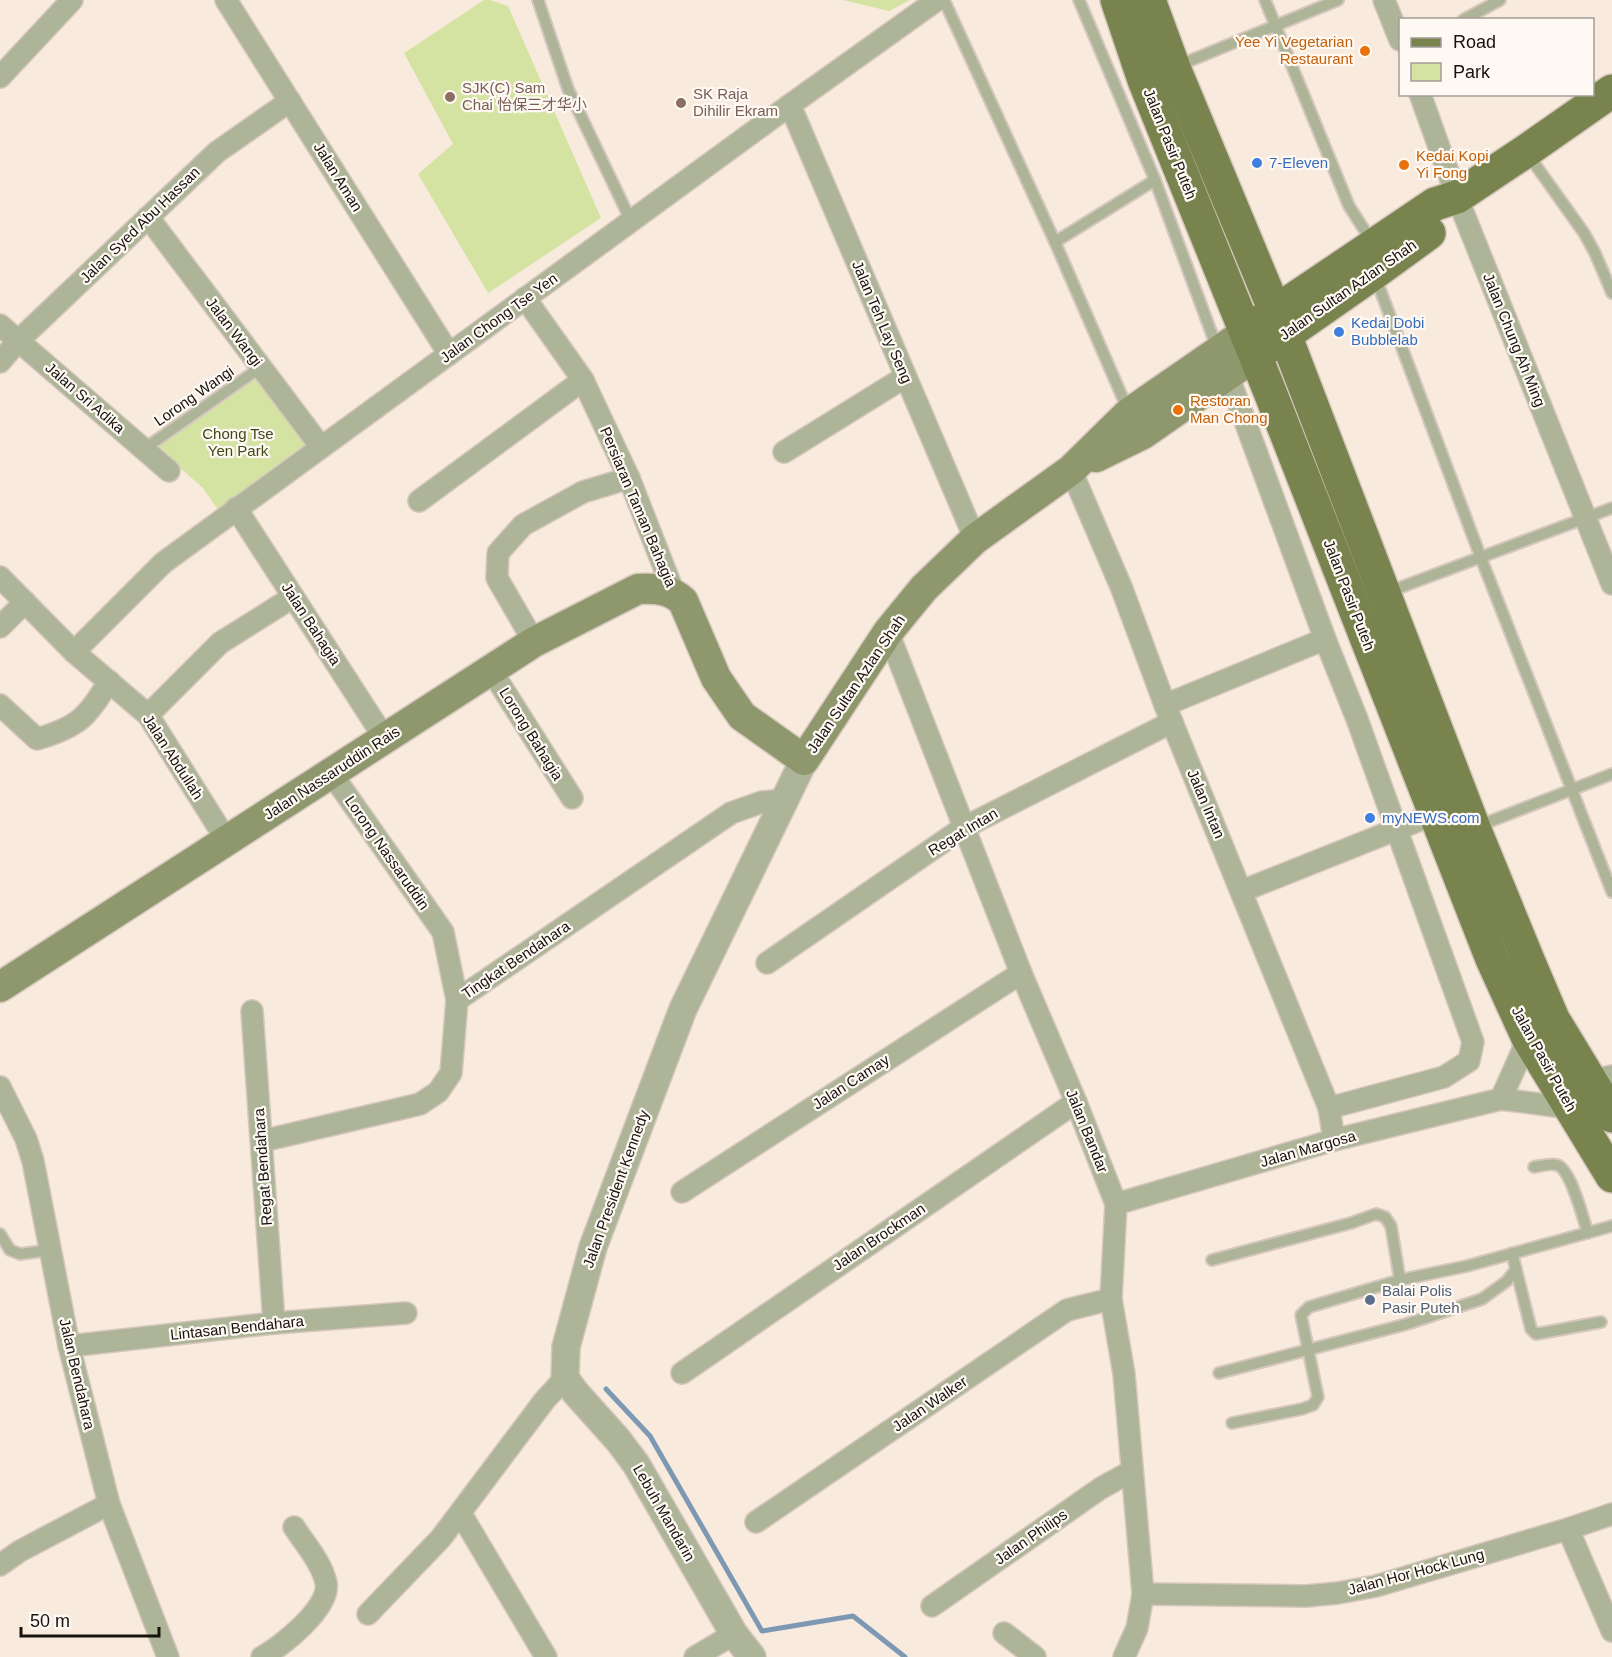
<svg xmlns="http://www.w3.org/2000/svg" width="1612" height="1657" viewBox="0 0 1612 1657" font-family="Arial,'Noto Sans SC',sans-serif">
  <rect width="100%" height="100%" fill="#f9eade"/>
  <!-- green -->
  <g fill="#d4e2a2">
    <polygon points="484,0 490,0 508,6 601,218 488,293 418,174 453,144 404,53"/>
    <polygon points="843,0 910,0 889,11"/>
    <polygon points="256,379 308,446 218,510 203,488 157,448"/>
  </g>
  <g fill="none" stroke-linecap="round" stroke-linejoin="round">
    <!-- stream -->
    <polyline stroke="#7d98b3" stroke-width="5" points="606,1389 650,1436 762,1631 853,1616 905,1657"/>
    <!-- service casing -->
    <g stroke="#d5c7bd" stroke-width="14">
      <g id="service">
        <polyline points="538,0 568,89 631,221"/>
        <polyline points="944,0 1055,242 1128,410"/>
        <polyline points="1079,0 1155,180 1217,348"/>
        <polyline points="1265,0 1349,206 1372,242"/>
        <polyline points="1463,20 1500,0"/>
        <polyline points="1177,66 1338,0"/>
        <polyline points="1527,153 1584,233 1595,253 1612,293"/>
        <polyline points="1055,242 1155,180"/>
        <polyline points="1375,276 1481,558 1612,892"/>
        <polyline points="144,449 261,367"/>
        <polyline points="1388,592 1612,508"/>
        <polyline points="1478,826 1612,774"/>
        <path d="M1534,1167C1541,1166 1551,1163 1557,1165C1571,1169 1583,1219 1588,1233"/>
        <polyline points="0,1234 10,1250 20,1254 50,1250"/>
        <polyline points="1512,1253 1531,1329 1536,1334 1601,1322"/>
        <polyline points="1212,1260 1351,1223 1376,1214 1385,1217 1391,1226 1400,1280"/>
        <polyline points="1219,1373 1407,1324 1482,1299 1507,1281 1516,1269"/>
        <polyline points="1232,1423 1302,1409 1313,1405 1318,1397 1301,1315 1309,1307 1400,1280 1467,1266 1612,1226"/>
      </g>
    </g>
    <!-- minor casing -->
    <g stroke="#d5c7bd" stroke-width="24">
      <g id="minor">
        <polyline points="226,0 449,354"/>
        <polyline points="1384,0 1400,40"/>
        <polyline points="0,77 72,0"/>
        <polyline points="1420,94 1457,197 1612,584"/>
        <polyline points="790,105 975,539"/>
        <polyline points="148,217 321,447"/>
        <polyline points="525,298 583,380 629,478 674,593"/>
        <polyline points="0,325 169,471"/>
        <polyline points="0,362 18,341 217,152 290,101"/>
        <polyline points="1228,375 1325,639 1357,719 1473,1042 1469,1061 1444,1077 1329,1108"/>
        <polyline points="784,452 905,377"/>
        <polyline points="1071,470 1122,589 1165,705 1329,1108 1334,1140"/>
        <polyline points="419,501 583,380"/>
        <polyline points="236,508 385,739"/>
        <polyline points="0,577 74,652 148,715 227,841"/>
        <polyline points="0,627 25,602"/>
        <polyline points="888,632 1021,973 1076,1102 1116,1204 1111,1299 1124,1374 1143,1594 1137,1628 1124,1657"/>
        <polyline points="534,642 497,578 498,553 523,525 583,492 629,478"/>
        <polyline points="74,652 163,563 790,105 937,0"/>
        <polyline points="491,670 572,798"/>
        <path d="M0,705L37,739C78,727 88,717 109,681"/>
        <polyline points="1165,705 1325,639"/>
        <polyline points="148,715 220,643 293,597"/>
        <polyline points="331,773 443,932 457,1000"/>
        <polyline points="1242,891 1435,814"/>
        <polyline points="767,963 963,828 1172,722"/>
        <polyline points="252,1011 274,1323"/>
        <polyline points="1590,1081 1612,1076"/>
        <polyline points="0,1087 26,1139 33,1161 69,1346 109,1504 168,1657"/>
        <polyline points="1501,1099 1528,1038"/>
        <polyline points="262,1141 420,1104 438,1092 451,1073 457,1000 731,813 762,802 785,800"/>
        <polyline points="682,1192 1021,973"/>
        <polyline points="1116,1204 1334,1140 1501,1099 1570,1108"/>
        <polyline points="69,1346 274,1323 406,1313"/>
        <polyline points="682,1373 1076,1102"/>
        <polyline points="461,1514 546,1657"/>
        <polyline points="756,1522 1067,1310 1111,1299"/>
        <polyline points="1568,1529 1612,1631"/>
        <polyline points="0,1565 20,1551 109,1504"/>
        <polyline points="1143,1594 1306,1596 1338,1593 1376,1586 1568,1529 1612,1514"/>
        <polyline points="932,1606 1101,1488 1132,1471"/>
        <polyline points="368,1614 441,1538 544,1401 565,1378"/>
        <polyline points="1004,1633 1035,1657"/>
        <path d="M262,1657C281,1647 331,1607 326,1583C322,1563 305,1544 294,1527"/>
        <polyline points="695,1657 734,1634"/>
      </g>
    </g>
    <!-- tertiary casing -->
    <g stroke="#d5c7bd" stroke-width="30">
      <polyline id="tertiary" points="752,1657 734,1634 636,1464 618,1440 575,1392 565,1378 566,1347 593,1247 683,1009 804,760"/>
    </g>
    <!-- secondary casing -->
    <g stroke="#d5c7bd" stroke-width="33">
      <g id="secondary">
        <polyline points="1096,457 1143,434 1255,356"/>
        <path d="M0,987L534,642L638,589C656,588 670,589 683,601L716,678L742,716L804,760L888,632L924,588L975,539L1071,470L1129,413L1246,332"/>
      </g>
    </g>
    <!-- primary casing -->
    <g stroke="#d5c7bd" stroke-width="36">
      <g id="primary">
        <polyline points="1117,0 1144,80 1270,392 1492,959 1528,1038 1612,1176"/>
        <polyline points="1149,0 1174,68 1285,335 1474,828 1528,960 1553,1019 1612,1116"/>
        <polyline points="1257,324 1435,204 1457,197 1526,151 1612,91"/>
        <polyline points="1268,347 1374,273 1429,233"/>
      </g>
    </g>
    <!-- service -->
    <use href="#service" stroke="#adb497" stroke-width="10"/>
    <!-- minor -->
    <use href="#minor" stroke="#adb497" stroke-width="21"/>
    <!-- tertiary -->
    <use href="#tertiary" stroke="#adb497" stroke-width="27"/>
    <!-- secondary -->
    <use href="#secondary" stroke="#8f976c" stroke-width="30"/>
    <!-- primary -->
    <use href="#primary" stroke="#79834d" stroke-width="33"/>
  </g>
  <!-- markers -->
  <g fill="#e8710a" stroke="#fff9f4" stroke-width="2">
    <circle cx="1365" cy="51" r="6"/>
    <circle cx="1404" cy="165" r="6"/>
    <circle cx="1178" cy="410" r="6"/>
  </g>
  <g fill="#8d6e63" stroke="#fff9f4" stroke-width="2">
    <circle cx="450" cy="97" r="6"/>
    <circle cx="681" cy="103" r="6"/>
  </g>
  <g fill="#3f7fe0" stroke="#fff9f4" stroke-width="2">
    <circle cx="1257" cy="163" r="6"/>
    <circle cx="1339" cy="332" r="6"/>
    <circle cx="1370" cy="818" r="6"/>
  </g>
  <circle fill="#5c6f8a" stroke="#fff9f4" stroke-width="2" cx="1370" cy="1300" r="6"/>
  <g text-anchor="middle" stroke-width="4.5" stroke-linejoin="round" paint-order="stroke">
    <!-- food labels -->
    <g font-size="15" fill="#c56008" stroke="#fff9f4" text-anchor="start">
      <text x="1353" y="47" text-anchor="end">Yee Yi Vegetarian<tspan x="1353" dy="17">Restaurant</tspan></text>
      <text x="1416" y="161">Kedai Kopi<tspan x="1416" dy="17">Yi Fong</tspan></text>
      <text x="1190" y="406">Restoran<tspan x="1190" dy="17">Man Chong</tspan></text>
    </g>
    <!-- education labels -->
    <g font-size="15" fill="#785e54" stroke="#fff9f4" text-anchor="start">
      <text x="462" y="93">SJK(C) Sam<tspan x="462" dy="17">Chai 怡保三才华小</tspan></text>
      <text x="693" y="99">SK Raja<tspan x="693" dy="17">Dihilir Ekram</tspan></text>
    </g>
    <!-- street labels -->
    <g font-size="15" fill="#17120e" stroke="#fff9f4">
      <text transform="translate(1170 144) rotate(68)" y="5">Jalan Pasir Puteh</text>
      <text transform="translate(338 177) rotate(58)" y="5">Jalan Aman</text>
      <text transform="translate(140 225) rotate(-44)" y="5">Jalan Syed Abu Hassan</text>
      <text transform="translate(1348 290) rotate(-35)" y="5">Jalan Sultan Azlan Shah</text>
      <text transform="translate(499 318) rotate(-36)" y="5">Jalan Chong Tse Yen</text>
      <text transform="translate(882 322) rotate(67)" y="5">Jalan Teh Lay Seng</text>
      <text transform="translate(234 332) rotate(53)" y="5">Jalan Wangi</text>
      <text transform="translate(1514 340) rotate(68)" y="5">Jalan Chung Ah Ming</text>
      <text transform="translate(194 396) rotate(-35)" y="5">Lorong Wangi</text>
      <text transform="translate(85 398) rotate(41)" y="5">Jalan Sri Adika</text>
      <text transform="translate(638 507) rotate(67)" y="5">Persiaran Taman Bahagia</text>
      <text transform="translate(1349 595) rotate(69)" y="5">Jalan Pasir Puteh</text>
      <text transform="translate(311 624) rotate(57)" y="5">Jalan Bahagia</text>
      <text transform="translate(856 684) rotate(-56)" y="5">Jalan Sultan Azlan Shah</text>
      <text transform="translate(531 734) rotate(58)" y="5">Lorong Bahagia</text>
      <text transform="translate(173 757) rotate(57)" y="5">Jalan Abdullah</text>
      <text transform="translate(332 773) rotate(-33)" y="5">Jalan Nassaruddin Rais</text>
      <text transform="translate(1206 804) rotate(67)" y="5">Jalan Intan</text>
      <text transform="translate(963 832) rotate(-31)" y="5">Regat Intan</text>
      <text transform="translate(387 853) rotate(55)" y="5">Lorong Nassaruddin</text>
      <text transform="translate(516 960) rotate(-34)" y="5">Tingkat Bendahara</text>
      <text transform="translate(1544 1059) rotate(61)" y="5">Jalan Pasir Puteh</text>
      <text transform="translate(851 1082) rotate(-33)" y="5">Jalan Camay</text>
      <text transform="translate(1087 1131) rotate(68)" y="5">Jalan Bandar</text>
      <text transform="translate(1308 1149) rotate(-16)" y="5">Jalan Margosa</text>
      <text transform="translate(263 1167) rotate(-94)" y="5">Regat Bendahara</text>
      <text transform="translate(616 1189) rotate(-70)" y="5">Jalan President Kennedy</text>
      <text transform="translate(879 1237) rotate(-34)" y="5">Jalan Brockman</text>
      <text transform="translate(237 1328) rotate(-6)" y="5">Lintasan Bendahara</text>
      <text transform="translate(77 1374) rotate(77)" y="5">Jalan Bendahara</text>
      <text transform="translate(930 1404) rotate(-34)" y="5">Jalan Walker</text>
      <text transform="translate(664 1513) rotate(60)" y="5">Lebuh Mandarin</text>
      <text transform="translate(1031 1537) rotate(-35)" y="5">Jalan Philips</text>
      <text transform="translate(1416 1572) rotate(-15)" y="5">Jalan Hor Hock Lung</text>
    </g>
    <!-- shop labels -->
    <g font-size="15" fill="#366cbe" stroke="#fff9f4" text-anchor="start">
      <text x="1269" y="168">7-Eleven</text>
      <text x="1351" y="328">Kedai Dobi<tspan x="1351" dy="17">Bubblelab</tspan></text>
      <text x="1382" y="823">myNEWS.com</text>
    </g>
    <!-- park labels -->
    <g font-size="15" fill="#414917" stroke="#fff9f4">
      <text x="238" y="439">Chong Tse<tspan x="238" dy="17">Yen Park</tspan></text>
    </g>
    <!-- service labels -->
    <g font-size="15" fill="#4e5e75" stroke="#fff9f4" text-anchor="start">
      <text x="1382" y="1296">Balai Polis<tspan x="1382" dy="17">Pasir Puteh</tspan></text>
    </g>
  </g>
  <!-- legend -->
  <rect x="1399" y="18" width="195" height="78" fill="#fff9f4" stroke="#a29d98" stroke-width="1.5"/>
  <rect x="1411" y="38" width="30" height="9" fill="#79834d" stroke="#a29d98" stroke-width="1.5"/>
  <text x="1453" y="48" font-size="18" fill="#17120e">Road</text>
  <rect x="1411" y="63" width="30" height="18" fill="#d4e2a2" stroke="#a29d98" stroke-width="1.5"/>
  <text x="1453" y="78" font-size="18" fill="#17120e">Park</text>
  <!-- scale -->
  <path d="M21 1627v9h138v-9" fill="none" stroke="#17120e" stroke-width="3"/>
  <text x="30" y="1627" font-size="18" fill="#17120e" stroke="#fff9f4" stroke-width="4.5" paint-order="stroke">50 m</text>
</svg>
